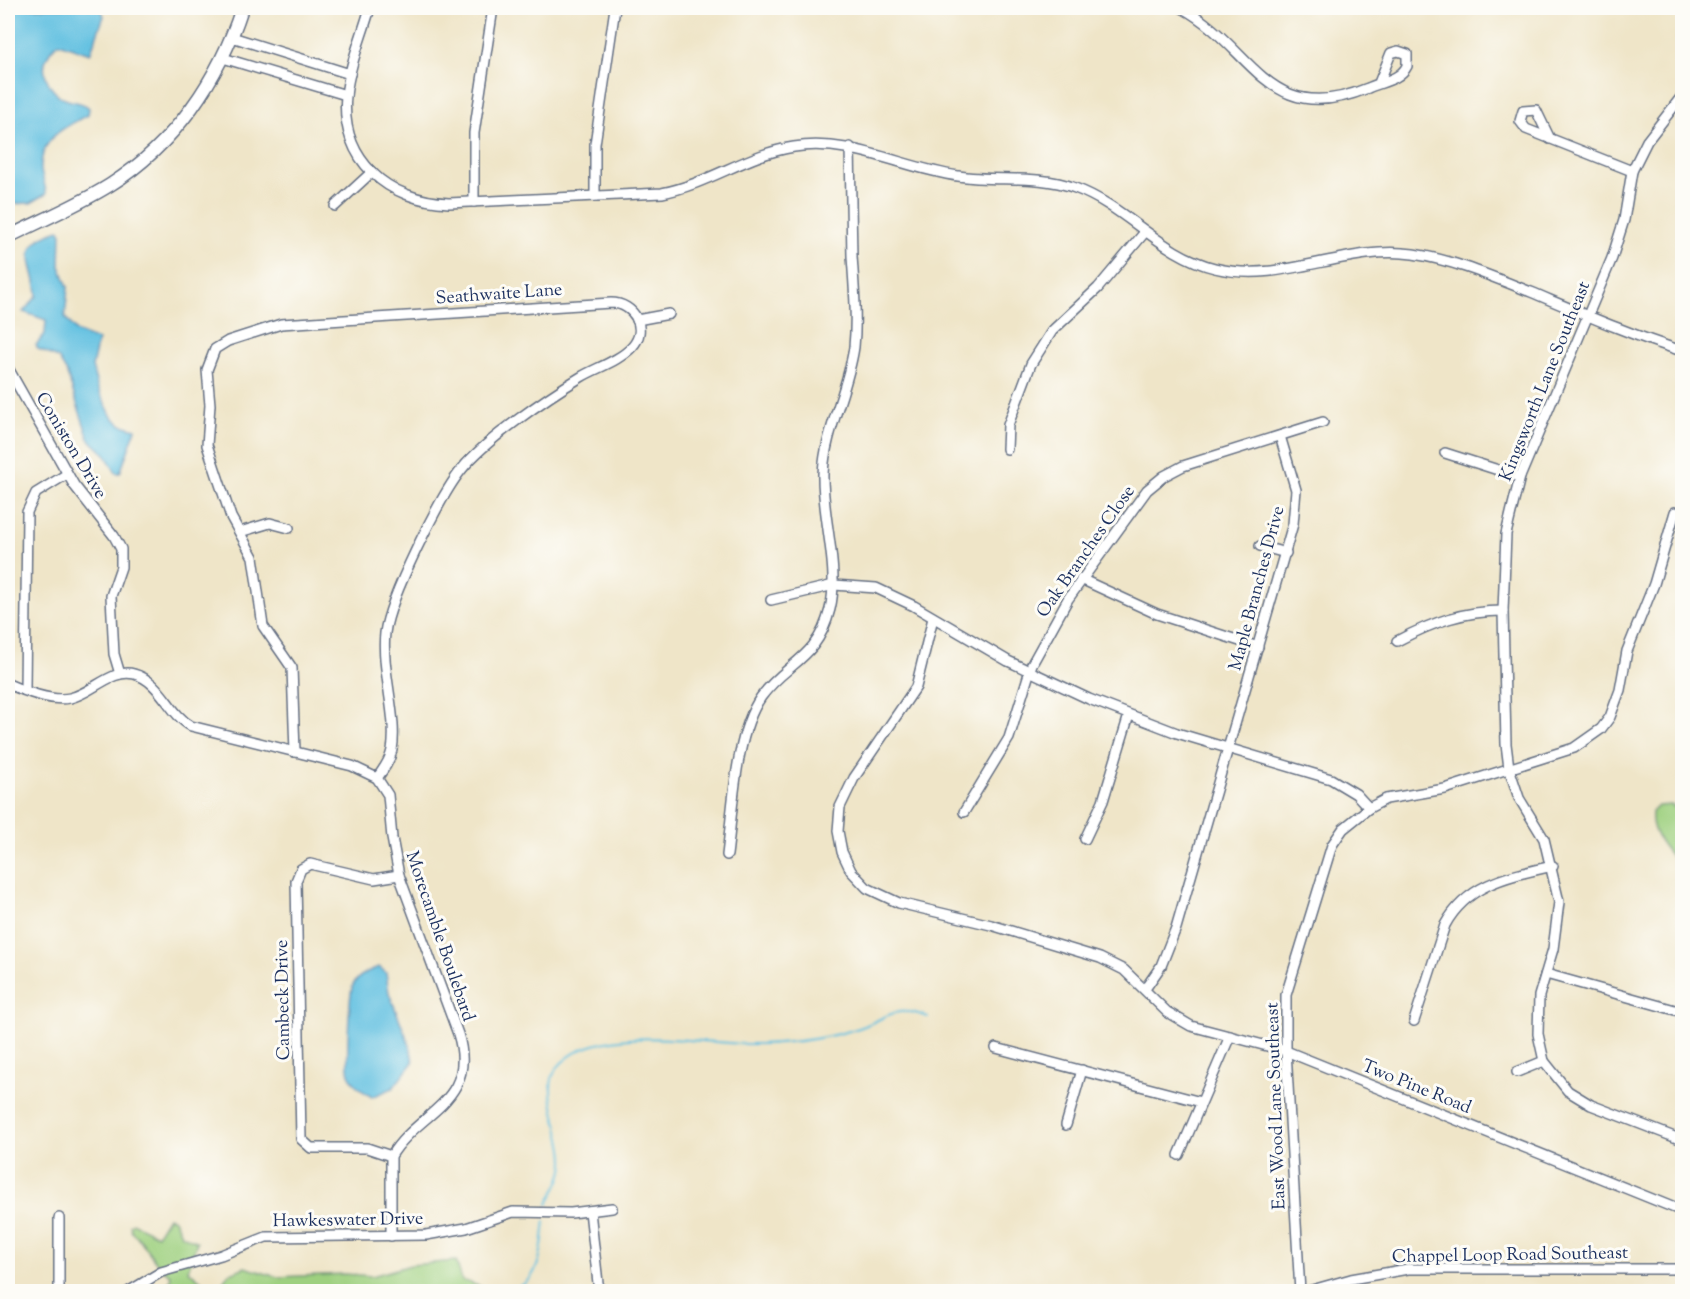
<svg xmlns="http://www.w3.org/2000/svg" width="1690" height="1299" viewBox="0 0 1690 1299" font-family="'Sorts Mill Goudy',serif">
  <rect width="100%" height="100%" fill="#fdfcf7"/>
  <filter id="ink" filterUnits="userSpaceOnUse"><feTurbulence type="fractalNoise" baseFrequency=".0167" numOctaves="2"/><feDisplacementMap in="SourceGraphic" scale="12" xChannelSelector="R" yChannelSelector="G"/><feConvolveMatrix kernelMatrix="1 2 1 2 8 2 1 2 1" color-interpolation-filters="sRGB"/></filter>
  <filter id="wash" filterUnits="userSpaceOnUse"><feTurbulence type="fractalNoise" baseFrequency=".008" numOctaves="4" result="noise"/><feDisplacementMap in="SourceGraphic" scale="24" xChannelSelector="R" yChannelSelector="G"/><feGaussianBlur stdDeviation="1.35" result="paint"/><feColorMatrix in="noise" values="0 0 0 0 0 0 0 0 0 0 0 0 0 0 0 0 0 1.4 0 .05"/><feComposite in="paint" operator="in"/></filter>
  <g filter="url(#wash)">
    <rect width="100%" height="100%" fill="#efe5c8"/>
    <!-- green -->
    <g fill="#9ed07f" stroke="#5c806e" stroke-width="1.5">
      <path d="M1671,805L1682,812V870C1669,851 1649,836 1652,812L1658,806Z"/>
      <path d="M168,1217L174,1219L181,1234L197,1242L188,1270L213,1291H167L171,1276C154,1263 153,1257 141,1241C136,1235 131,1234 130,1225L133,1223L157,1235Z"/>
      <polygon points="456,1261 462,1280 492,1291 217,1291 228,1274 245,1267 277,1277 345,1274 372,1276 411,1265"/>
    </g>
    <!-- water -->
    <g fill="#63c1e1" stroke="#3f78a0" stroke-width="1.5">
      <path d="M8,8H91L101,9L104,16L90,54L59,43C52,47 48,54 45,62C42,75 51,92 63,98C71,103 83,101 89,108L88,115C64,127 40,138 41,170C42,178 46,186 46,194L31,203L8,204Z"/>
      <path d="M59,230L61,231L60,266L68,287L65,317L77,332L98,340L92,367L98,389L112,417L122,425L136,429L120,473H116L105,454L89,439L66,371L58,358L38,349L36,345L45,334L46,320L23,312L37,296C36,265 12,245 59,230Z"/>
      <path d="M379,967L386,973L389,993L410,1046L413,1062L393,1088L372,1097C363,1092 353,1084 349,1074C346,1065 349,993 353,985C359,975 368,971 379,967Z"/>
    </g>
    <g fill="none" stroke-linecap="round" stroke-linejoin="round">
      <!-- stream -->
      <g stroke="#63c1e1" stroke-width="2">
        <path d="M548,1204C553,1193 561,1182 563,1170C570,1141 538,1093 557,1068C596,1019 705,1046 760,1044C791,1043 829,1038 859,1028C888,1018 893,1004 928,1017"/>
        <path d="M491,1292C499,1290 507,1290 515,1288C542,1280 542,1244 545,1221"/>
      </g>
    </g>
  </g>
  <g filter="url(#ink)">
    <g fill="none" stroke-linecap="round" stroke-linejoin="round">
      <!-- minor casing -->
      <g stroke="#656f83" stroke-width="12">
        <g id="minor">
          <path d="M370,8C362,36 349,66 346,96C340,160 388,201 449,203L662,193C709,184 747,154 794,147C852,138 902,168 958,176C997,182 1038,174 1075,188C1127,207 1161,255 1215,268C1283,285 1347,244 1413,254C1454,260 1493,277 1531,292C1581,313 1631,335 1682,351"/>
          <path d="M1182,8C1253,46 1267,130 1368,88C1381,82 1400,80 1407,66V54L1398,51L1391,53L1379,83"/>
          <polyline points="232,37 350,74"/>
          <polyline points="223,58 346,95"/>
          <polyline points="1682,96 1647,141 1632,171 1624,220 1612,258 1520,477 1512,509 1506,534 1503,611 1506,744 1509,768 1519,798 1544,839 1559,902 1553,949 1539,996 1538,1034 1544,1061 1568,1091 1591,1105 1682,1140"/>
          <polyline points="1550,139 1536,110 1523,111 1520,121 1526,129 1632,171"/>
          <polyline points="595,196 595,144 615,8"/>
          <polyline points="474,202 474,133 493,8"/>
          <polyline points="335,206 372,172"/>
          <polyline points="637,320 669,314"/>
          <polyline points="8,368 74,485 114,536 121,549 121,567 111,596 114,654 120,674"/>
          <polyline points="1007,449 1008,425 1031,364 1052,331 1098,288 1145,232"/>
          <polyline points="1445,453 1520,477"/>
          <polyline points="240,532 270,523 289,528"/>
          <polyline points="1260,546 1286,553"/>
          <polyline points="1081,579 1157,614 1258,647"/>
          <polyline points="771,600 834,585 876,588 914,606 1008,661 1089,699 1177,733 1331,779 1356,794 1369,808"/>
          <polyline points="933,618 916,687 854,778 840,807 838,831 842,852 851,871 867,888 899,903 991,925 1100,958 1124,970 1167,1012 1191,1026 1286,1051 1682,1211"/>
          <path d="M1397,641C1433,622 1463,611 1503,611"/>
          <path d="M8,684C24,691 52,702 70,698C91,694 112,668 134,674C161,681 169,714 191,726L352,766L377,778L388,795L392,838L399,875L458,1034C479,1102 418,1111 391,1156V1236"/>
          <polyline points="25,690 27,512 36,493 67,474"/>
          <path d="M295,752L292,668L263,626L253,557L231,517L207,445L210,405L207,370L215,349L228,341L281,324L611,303C634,303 649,329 632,347C619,361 596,368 581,377C548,397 485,440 462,469C440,496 389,599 385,633C381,670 398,717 392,750C390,761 383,770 377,778"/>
          <polyline points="964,812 1009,738 1032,664 1068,599 1147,490 1164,476 1183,466 1323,422"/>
          <polyline points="1085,839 1103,801 1129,715"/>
          <path d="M727,855C733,809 735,734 761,697C787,661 817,661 830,609C840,568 822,518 823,474C825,430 848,391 854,347C857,317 854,286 852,256C851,220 851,184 850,147"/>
          <polyline points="1546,974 1682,1012"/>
          <polyline points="1145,989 1161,966 1176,928 1293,524 1296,490 1280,436"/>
          <path d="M1414,1021L1445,925C1468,883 1510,876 1553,866"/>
          <polyline points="996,1048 1201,1102"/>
          <polyline points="1517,1072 1544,1061"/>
          <polyline points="1066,1125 1082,1070"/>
          <polyline points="1179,1155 1230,1036"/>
          <polyline points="391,1156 367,1148 311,1148 301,1139 296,881 301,869 310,864 374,879 399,875"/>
          <polyline points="590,1211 599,1292"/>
          <polyline points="59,1292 59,1218"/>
          <polyline points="128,1292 161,1272 221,1255 266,1237 426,1235 466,1228 513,1212 571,1213 612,1208"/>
          <polyline points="1300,1292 1286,1051 1286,995 1332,845 1343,829 1369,808 1386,799 1445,789 1574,748 1601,729 1610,717 1620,690 1627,651 1654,584 1675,512"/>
          <polyline points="1305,1292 1351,1279 1408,1269 1682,1269"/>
        </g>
      </g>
      <!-- major casing -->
      <g stroke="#656f83" stroke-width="15">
        <path id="major" d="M8,237C42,220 78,205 110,185C175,144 219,79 242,8"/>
      </g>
      <!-- minor -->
      <use href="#minor" stroke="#fff" stroke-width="9"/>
      <!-- major -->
      <use href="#major" stroke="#fff" stroke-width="12"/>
    </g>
  </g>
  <g text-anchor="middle" stroke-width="6" stroke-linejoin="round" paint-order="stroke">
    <!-- street labels -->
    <g font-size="18" fill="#1b2f5e" stroke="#fdfcf7">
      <text transform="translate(499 293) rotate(-4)" y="6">Seathwaite Lane</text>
      <text transform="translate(1544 381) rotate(-68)" y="6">Kingsworth Lane Southeast</text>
      <text transform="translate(72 445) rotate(59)" y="6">Coniston Drive</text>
      <text transform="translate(1085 551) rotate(-55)" y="6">Oak Branches Close</text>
      <text transform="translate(1256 588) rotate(-75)" y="6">Maple Branches Drive</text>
      <text transform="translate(441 936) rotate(71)" y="6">Morecamble Boulebard</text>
      <text transform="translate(282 1000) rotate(-91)" y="6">Cambeck Drive</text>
      <text transform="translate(1417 1086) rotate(22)" y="6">Two Pine Road</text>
      <text transform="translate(1275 1106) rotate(-92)" y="6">East Wood Lane Southeast</text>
      <text transform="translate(348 1219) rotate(-1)" y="6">Hawkeswater Drive</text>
      <text transform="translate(1510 1254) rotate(-1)" y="6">Chappel Loop Road Southeast</text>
    </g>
  </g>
  <!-- margin -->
  <rect width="1690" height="1299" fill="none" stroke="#fdfcf7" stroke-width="30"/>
</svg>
